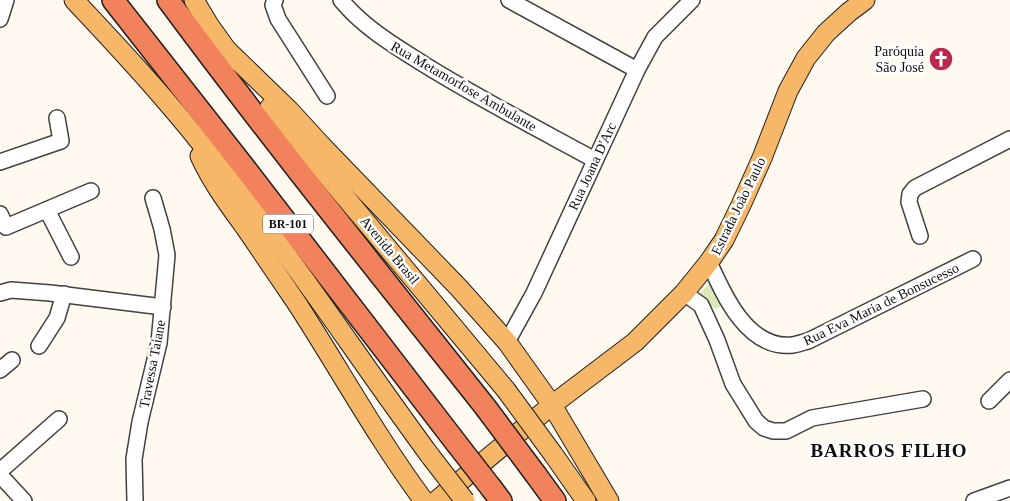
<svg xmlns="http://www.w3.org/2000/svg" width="1010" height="501" viewBox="0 0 1010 501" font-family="Georgia,serif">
  <rect width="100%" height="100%" fill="#fff9ef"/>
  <!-- green -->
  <polygon fill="#dbe9ba" points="711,282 723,305 716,309 699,299 698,295"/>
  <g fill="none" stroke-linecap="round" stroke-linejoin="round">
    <!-- minor casing -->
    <g stroke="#414141" stroke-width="18">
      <g id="minor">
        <polyline points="275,0 273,5 278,19 327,96"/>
        <path d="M341,0C364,28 395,46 425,65C480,99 538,129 595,160"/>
        <polyline points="509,0 637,70"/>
        <polyline points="0,19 6,0"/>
        <polyline points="0,162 61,141 57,118"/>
        <polyline points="47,210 71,257"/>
        <polyline points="0,214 6,227 91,191"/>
        <polyline points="920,236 909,202 910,194 915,188 1010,139"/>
        <path d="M709,262C724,296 748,350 793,345C798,344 804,342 808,341L973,259"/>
        <polyline points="0,293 11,290 50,293 163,307"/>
        <polyline points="684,293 701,305 717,340 733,384 756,421 764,428 773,431 786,431 812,418 923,399"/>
        <polyline points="507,342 534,293 637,70 655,37 692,0"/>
        <polyline points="39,346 57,318 64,294"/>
        <polyline points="0,370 12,360"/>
        <polyline points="989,401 1010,380"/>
        <polyline points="0,471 59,419"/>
        <polyline points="0,475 24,501"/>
        <polyline points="135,501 134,459 140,422 159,343 167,255 162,229 153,198"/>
        <polyline points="974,501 1010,488"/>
      </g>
    </g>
    <!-- major casing -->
    <g stroke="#1f1f1f" stroke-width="21">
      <g id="major">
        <path d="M74,0C107,35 140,70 171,107C203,144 233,184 263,223C321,300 374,380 431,457"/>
        <polyline points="194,0 209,25 234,60"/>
        <polyline points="227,50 289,110 322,146 459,288 507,342 552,405 609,501"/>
        <polyline points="270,107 506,390"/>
        <path d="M200,156C212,182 228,204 245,227C262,252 279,277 296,302C339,368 377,438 424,501"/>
        <polyline points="553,454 586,501"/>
        <polyline points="436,501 552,405 635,342 684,293 709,262 724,240 741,205 762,158 788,91 806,58 826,33 849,12 865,0"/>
      </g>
    </g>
    <!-- highway casing -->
    <g stroke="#1f1f1f" stroke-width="24">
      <g id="highway">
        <polyline points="113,0 244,167 457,444"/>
        <path d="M168,0C271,139 379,273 486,408"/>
        <polyline points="536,475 555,501"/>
        <polyline points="492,489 501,501"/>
      </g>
    </g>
    <!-- minor -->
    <use href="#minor" stroke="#fff" stroke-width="15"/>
    <!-- major -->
    <use href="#major" stroke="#f6b768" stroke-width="19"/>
    <!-- highway -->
    <use href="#highway" stroke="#f1825b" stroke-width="21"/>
    <!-- major-bridge casing -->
    <g stroke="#1f1f1f" stroke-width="21" stroke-linecap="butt">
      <g id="major-bridge">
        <polyline points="506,390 553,454"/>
        <polyline points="431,457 465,501"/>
      </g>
    </g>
    <!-- highway-bridge casing -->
    <g stroke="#1f1f1f" stroke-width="24" stroke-linecap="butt">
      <g id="highway-bridge">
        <polyline points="486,408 536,475"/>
        <polyline points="457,444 492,489"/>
      </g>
    </g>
    <!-- major-bridge -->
    <use href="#major-bridge" stroke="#f6b768" stroke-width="19"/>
    <!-- highway-bridge -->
    <use href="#highway-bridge" stroke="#f1825b" stroke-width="21"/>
  </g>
  <!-- icons -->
  <defs>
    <g id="church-disc" transform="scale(1.25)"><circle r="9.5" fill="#bc284c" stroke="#fff"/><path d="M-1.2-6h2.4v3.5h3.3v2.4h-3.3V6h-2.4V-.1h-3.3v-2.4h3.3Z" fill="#fff"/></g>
  </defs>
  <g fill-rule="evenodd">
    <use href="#church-disc" x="941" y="59"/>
  </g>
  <g text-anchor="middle" stroke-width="5" stroke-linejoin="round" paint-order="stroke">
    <!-- shield labels -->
    <rect fill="#fff" stroke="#565656" stroke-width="1" x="263" y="214.5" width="50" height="19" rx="4"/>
    <g font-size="12" font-weight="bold" fill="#0e0e0e">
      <text x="288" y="228">BR-101</text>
    </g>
    <!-- poi labels -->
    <g font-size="14" fill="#0e0e0e" stroke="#fff" text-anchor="end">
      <text x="924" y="56">Paróquia<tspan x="924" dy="16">São José</tspan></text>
    </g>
    <!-- street labels -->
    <g font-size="14" fill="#0e0e0e" stroke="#fff">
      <text transform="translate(464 86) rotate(30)" y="5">Rua Metamorfose Ambulante</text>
      <text transform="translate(592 166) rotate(-65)" y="5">Rua Joana D'Arc</text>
      <text transform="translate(738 206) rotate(-64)" y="5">Estrada João Paulo</text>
      <text transform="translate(390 250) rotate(50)" y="5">Avenida Brasil</text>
      <text transform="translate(881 304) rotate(-26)" y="5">Rua Eva Maria de Bonsucesso</text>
      <text transform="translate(152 364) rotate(-79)" y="5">Travessa Taiane</text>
    </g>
    <!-- district labels -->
    <g font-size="19" font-weight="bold" letter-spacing="1" fill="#0e0e0e" stroke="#fff">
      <text x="889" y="457">BARROS FILHO</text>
    </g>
  </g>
</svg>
